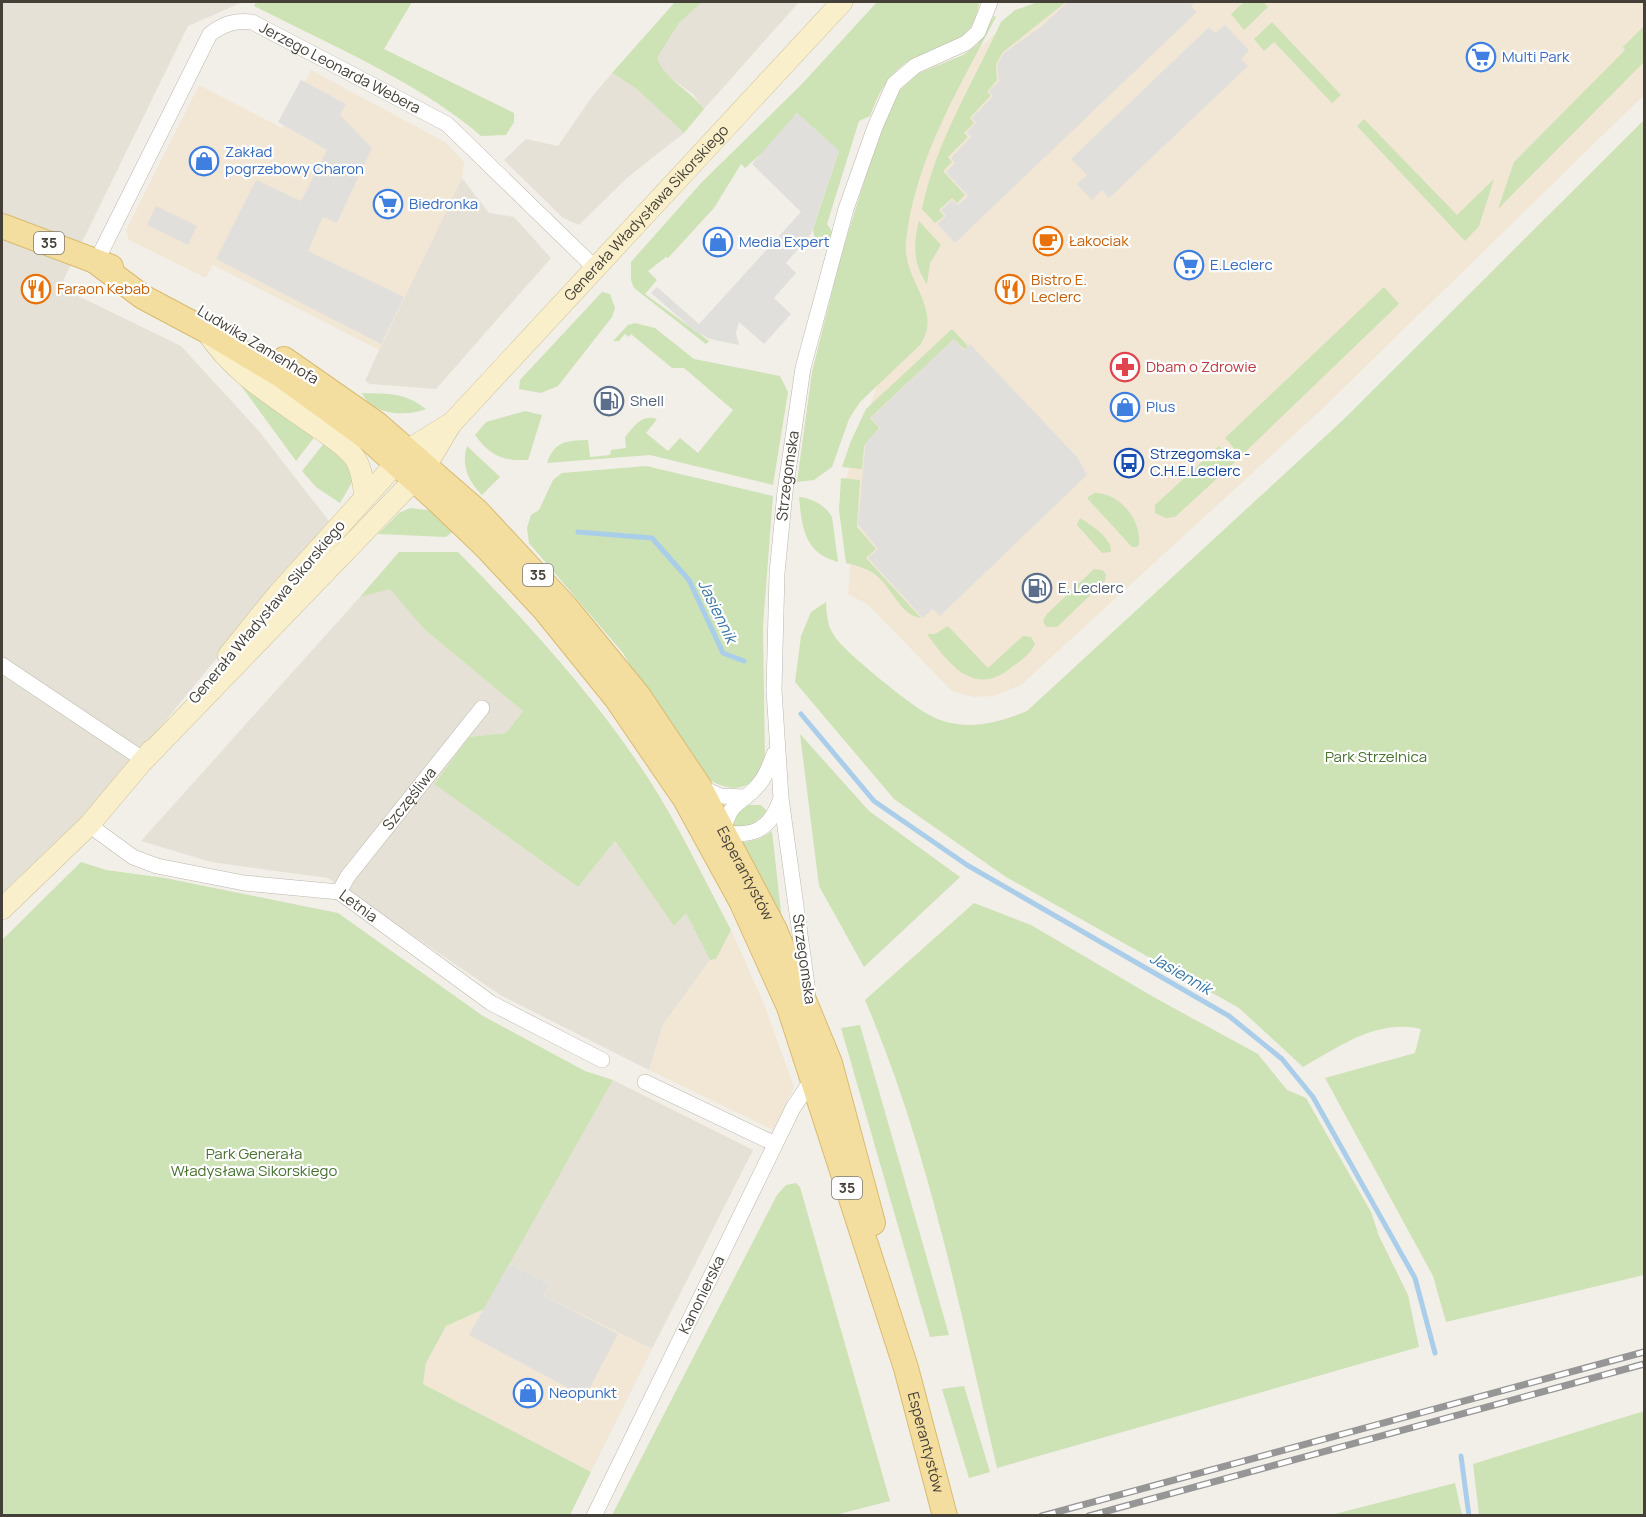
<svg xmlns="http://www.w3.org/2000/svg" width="1646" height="1517" viewBox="0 0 1646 1517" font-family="Manrope,sans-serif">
  <rect width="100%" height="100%" fill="#f2efe8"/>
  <!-- residential -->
  <g fill="#e6e1d7">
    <polygon points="2,2 243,2 188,26 60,287 181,346 258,430 329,521 94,808 2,899"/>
    <polygon points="702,2 799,2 704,109 693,94 662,72 657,58 679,23"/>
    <polygon points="612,73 637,89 684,133 628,177 579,225 563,218 504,160 526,139 558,146 591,98"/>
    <polygon points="462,178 489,213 514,217 551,258 436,389 370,384 365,381 379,350"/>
    <polygon points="390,588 424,629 523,711 506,733 469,737 434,784 578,887 615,841 674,926 686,912 710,960 663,1025 649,1070 502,996 328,878 211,862 141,841 360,597"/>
    <polygon points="613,1080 753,1150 652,1349 544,1296 549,1284 509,1264"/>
  </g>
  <!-- commercial -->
  <g fill="#f2e7d5">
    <polygon points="1050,2 1644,2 1644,95 1320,411 1021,685 993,696 973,697 952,691 868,605 848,594 851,557 844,484 881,373 899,232 933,115 965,63 1007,22"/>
    <polygon points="311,70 445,142 464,162 462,178 379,350 213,265 206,278 129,240 126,230 199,85 282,128"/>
    <polygon points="731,930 764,1004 794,1087 773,1130 649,1070 663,1025 710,960 716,959"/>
    <polygon points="509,1264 549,1284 544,1296 652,1349 591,1472 423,1384 426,1363 446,1326 484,1309"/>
  </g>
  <!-- green -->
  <g fill="#cde2b5">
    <path d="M256,2H412L384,49L514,113V122L506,135L481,136C422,84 325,42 254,6Z"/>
    <path d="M675,2H702L679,23L657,58C665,80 689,89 704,109L684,133L637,89L612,73Z"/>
    <path d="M877,2H979C974,50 932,42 902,66C885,79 877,97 870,116L859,121L827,224L832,232L830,241L820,243L815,240L813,229L839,151L797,113L770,146L745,168L741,164L714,208L668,258L666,257L648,271L657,280L645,294L709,341L706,344L634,288L631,280V262L702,182L801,85Z"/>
    <path d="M1038,2H1066L1003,52L996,64L997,80L987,92L991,95L970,118L974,123L964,133L968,137L948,157L952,162L943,171L965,195L957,203L952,198L939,210L944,216L935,223L922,209C936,141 972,85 1001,22L1015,10Z"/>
    <polygon points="1244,2 1263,2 1268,7 1244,30 1231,14"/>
    <path d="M994,16L996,17C959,88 915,159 906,241C902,281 943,307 921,344L860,402L849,419L832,467L814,480L797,482L812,372L842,252L876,144L896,94L917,74L963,55L977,45Z"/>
    <polygon points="1272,22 1341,95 1332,103 1274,42 1264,51 1254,39"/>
    <polygon points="1644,26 1644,62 1498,209 1514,162 1625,50 1623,47"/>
    <polygon points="1364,119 1457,215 1494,179 1479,226 1465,241 1357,126"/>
    <path d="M1644,120V1275L1446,1322L1433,1276L1325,1078L1415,1053L1421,1029C1376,1019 1341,1046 1303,1067L1239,1008L1006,877L894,799L795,682L801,636L811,612L826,602C827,615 827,626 835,637C847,654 905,700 924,712C936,720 954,725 968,725C990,725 1007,719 1027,711L1343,420Z"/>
    <path d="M919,221L941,245L930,263L927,284C913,265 913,243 919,221Z"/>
    <polygon points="1384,287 1399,304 1241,456 1225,438"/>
    <polygon points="602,292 610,294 615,308 612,317 558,386 541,393 519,389 520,380"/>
    <path d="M635,323L655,328L694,359L780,376L788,392L773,485L650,455L547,463C555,440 567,441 588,440L590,457L610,455L611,450L626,448L625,437C635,426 641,414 657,419L646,433L668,451L680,438L698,453L733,410L684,368H672L631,334L629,337L625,334L619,341H613L628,325Z"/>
    <polygon points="952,329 968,346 964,349 954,339 870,418 879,428 864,446 862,469 842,467 851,441 866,409"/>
    <polygon points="239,383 316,435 296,461"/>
    <path d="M362,393C389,394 404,392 426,409C406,417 371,415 362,393Z"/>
    <path d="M525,411L542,415L528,460C503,461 490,456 475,435L486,422Z"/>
    <polygon points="325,442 350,461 354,479 340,503 316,487 302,471"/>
    <path d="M467,446L500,477L482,495C468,481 461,465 467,446Z"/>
    <polygon points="1219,446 1235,462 1175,517 1166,518 1155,513 1155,505"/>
    <path d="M646,466L773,496L763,626L765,762C752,792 732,794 706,778L648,696L623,653L529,543L527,528L531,515L539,510L553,480L562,473Z"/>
    <path d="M841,478L860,480L857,527L876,549L866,558L921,618C901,616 892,588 877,576C868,568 857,566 846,563L839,510Z"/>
    <path d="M1094,493C1119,492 1142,520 1139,545L1136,547H1132L1087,498Z"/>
    <path d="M799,497C812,498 825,505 832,517L838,562C804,553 802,527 799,497Z"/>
    <polygon points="410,508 436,511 458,527 446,537 378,534 399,513"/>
    <path d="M1080,518C1091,525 1112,538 1111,552L1102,553L1077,525Z"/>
    <path d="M399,552H458C527,622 594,695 648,778C679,826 704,879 731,930L716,959L710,960L686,913L674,926L615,841L578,887L434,784L469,737L506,733L523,711L424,629L390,589L360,597Z"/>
    <polygon points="1094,569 1102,570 1106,574 1105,581 1057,627 1046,627 1043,621 1047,614"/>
    <path d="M948,626L988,668L1023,636L1031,637L1035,644C1032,653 1020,661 1012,667C974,699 948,663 927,634H935Z"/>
    <polygon points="800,734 869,811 960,877 864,967 819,886"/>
    <polygon points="748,805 761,805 768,812 751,825 734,828 731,825 733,814"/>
    <polygon points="772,831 782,921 740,843 759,839"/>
    <polygon points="81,862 106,870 165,878 338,913 483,1016 585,1071 613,1080 484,1309 446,1326 426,1363 423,1384 591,1472 570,1515 2,1515 2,940"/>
    <path d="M974,903L1031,925L1157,999L1258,1054L1287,1090L1306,1098L1371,1212L1379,1236L1408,1295L1419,1347L997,1468C960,1311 929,1149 865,1000Z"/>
    <polygon points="860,1025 949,1335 930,1337 841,1028"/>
    <polygon points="796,1183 800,1187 890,1501 835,1515 612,1515 777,1195 786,1185"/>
    <polygon points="964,1386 990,1472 969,1478 942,1389"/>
    <polygon points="1644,1411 1644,1515 1479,1515 1473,1464"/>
    <polygon points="1455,1483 1462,1515 1331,1515"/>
  </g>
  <!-- parking -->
  <g fill="#e1dfdc">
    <polygon points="1068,2 1196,2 1191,6 1197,12 955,243 937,224 946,216 941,210 952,200 958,205 968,196 946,172 955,163 951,158 971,137 967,133 976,122 972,118 993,96 989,91 999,81 997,64 1004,53 1042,26"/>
    <polygon points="1225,25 1249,50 1241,59 1248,66 1109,198 1102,190 1092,200 1077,184 1087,175 1071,159 1209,27 1215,33"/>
    <polygon points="301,80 346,104 340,115 372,148 337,223 323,217 308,251 404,297 381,344 216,259 256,180 301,201 327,150 278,122"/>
    <polygon points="797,113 839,151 811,234 786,263 796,273 774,298 791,314 764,344 739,322 736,333 739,345 710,339 696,332 651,293 657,287 699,324 801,212 752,164"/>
    <polygon points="156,206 197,226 188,245 147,225"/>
    <polygon points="954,339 963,350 970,344 1078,458 1087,475 940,616 933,609 923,618 868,558 878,549 858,524 865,449 866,442 880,428 871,418"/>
    <polygon points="509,1264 549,1284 544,1296 618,1334 585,1397 469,1335"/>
  </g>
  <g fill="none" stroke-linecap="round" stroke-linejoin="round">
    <!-- stream -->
    <g stroke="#aacee9" stroke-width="5">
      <polyline points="578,532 652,538 689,580 723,653 744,661"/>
      <polyline points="801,714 874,801 967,865 1229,1016 1282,1059 1313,1097 1415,1278 1435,1353"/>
      <polyline points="1461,1456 1469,1516"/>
    </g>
    <!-- street casing -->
    <g stroke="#bdb7ac" stroke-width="16">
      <g id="street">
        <path id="s1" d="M96,262L210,34C224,24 234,20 252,22L447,124L595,268"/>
        <polyline points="2,665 144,760"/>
        <polyline points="699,786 720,796 745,797"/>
        <path id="s2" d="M89,825L133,857L157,866L244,883L339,892L491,1003L602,1060"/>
        <path d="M719,832C750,837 768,833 780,801"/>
        <path d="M723,834C730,798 741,807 760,783C767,774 770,765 774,754"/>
        <path id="s3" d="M339,892L348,876L482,708"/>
        <path id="s4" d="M808,992L781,798L774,690L777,573L785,492L803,368L846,209L875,127L894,84L915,66L966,43L978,32L990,2"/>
        <polyline points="645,1082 775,1144"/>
        <path id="s5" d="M594,1516L793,1108L813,1078"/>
      </g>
    </g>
    <!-- secondary casing -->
    <g stroke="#cdc29c" stroke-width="22">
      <g id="secondary">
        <path d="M207,332C233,373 275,397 314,425C327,434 344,444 354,457C362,467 363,484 365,496"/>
        <polyline points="228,656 278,594 408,450 448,425"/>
        <path id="s6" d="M144,760L414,480L426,466L451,424L842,2"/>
        <polyline points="2,909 89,825 152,750"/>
      </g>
    </g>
    <!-- primary casing -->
    <g stroke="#d8bb71" stroke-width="26">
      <g id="primary">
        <polyline points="2,226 111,267"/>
        <path id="s7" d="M96,262L143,297L205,330L282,376L370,440L439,502L485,546L544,609L616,698L685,799L741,901L789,1007L906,1368L945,1516"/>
        <path id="s8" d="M284,359L377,424L477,511L566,607L638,695L699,786L775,930L830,1063L873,1223"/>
      </g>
    </g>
    <!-- street -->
    <use href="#street" stroke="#fff" stroke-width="15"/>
    <!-- secondary -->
    <use href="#secondary" stroke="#f9efcb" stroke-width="21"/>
    <!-- primary -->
    <use href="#primary" stroke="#f4de9f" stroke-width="24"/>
    <!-- rail casing -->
    <g stroke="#969696" stroke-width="7">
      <g id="rail">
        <polyline points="1042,1516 1644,1352"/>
        <polyline points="1089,1516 1644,1364"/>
      </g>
    </g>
    <!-- rail -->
    <use href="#rail" stroke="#fff" stroke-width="4.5" stroke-dasharray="14" stroke-linecap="butt"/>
  </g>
  <!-- icons -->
  <defs>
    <g id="supermarket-ring" transform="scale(1.5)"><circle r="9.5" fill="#fff" stroke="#3f7fe0" stroke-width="1.5"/><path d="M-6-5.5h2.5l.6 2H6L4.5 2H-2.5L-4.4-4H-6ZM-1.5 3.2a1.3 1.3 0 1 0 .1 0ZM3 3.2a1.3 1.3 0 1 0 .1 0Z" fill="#3f7fe0"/></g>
    <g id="shop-ring" transform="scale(1.5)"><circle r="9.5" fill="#fff" stroke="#3f7fe0" stroke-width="1.5"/><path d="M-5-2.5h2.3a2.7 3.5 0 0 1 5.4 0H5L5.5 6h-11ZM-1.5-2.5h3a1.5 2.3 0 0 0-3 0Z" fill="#3f7fe0"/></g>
    <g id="cafe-ring" transform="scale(1.5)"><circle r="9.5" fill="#fff" stroke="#e8710a" stroke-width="1.5"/><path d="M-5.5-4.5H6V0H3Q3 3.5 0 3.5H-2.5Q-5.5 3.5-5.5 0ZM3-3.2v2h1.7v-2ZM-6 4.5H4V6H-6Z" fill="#e8710a"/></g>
    <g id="restaurant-ring" transform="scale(1.5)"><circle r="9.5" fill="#fff" stroke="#e8710a" stroke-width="1.5"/><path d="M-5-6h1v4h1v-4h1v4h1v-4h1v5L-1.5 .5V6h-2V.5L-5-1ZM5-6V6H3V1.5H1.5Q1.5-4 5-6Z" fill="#e8710a"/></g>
    <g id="pharmacy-ring" transform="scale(1.5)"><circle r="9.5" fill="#fff" stroke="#e0444e" stroke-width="1.5"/><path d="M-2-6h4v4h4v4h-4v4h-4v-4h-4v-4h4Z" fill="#e0444e"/></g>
    <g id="fuel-ring" transform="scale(1.5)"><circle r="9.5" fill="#fff" stroke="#5c6f8a" stroke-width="1.5"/><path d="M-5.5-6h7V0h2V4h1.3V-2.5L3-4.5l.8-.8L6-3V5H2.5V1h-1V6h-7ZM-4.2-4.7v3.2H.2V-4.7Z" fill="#5c6f8a"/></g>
    <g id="bus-ring" transform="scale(1.5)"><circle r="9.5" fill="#fff" stroke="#1a4fb4" stroke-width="1.5"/><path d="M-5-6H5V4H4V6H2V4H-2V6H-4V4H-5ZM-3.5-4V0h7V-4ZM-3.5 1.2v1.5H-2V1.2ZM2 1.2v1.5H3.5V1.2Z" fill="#1a4fb4"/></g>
  </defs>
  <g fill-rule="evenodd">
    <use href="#supermarket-ring" x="1481" y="57"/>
    <use href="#shop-ring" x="204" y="161"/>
    <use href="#supermarket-ring" x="388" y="204"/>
    <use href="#cafe-ring" x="1048" y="241"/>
    <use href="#shop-ring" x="718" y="242"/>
    <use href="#supermarket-ring" x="1189" y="265"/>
    <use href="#restaurant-ring" x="36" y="289"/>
    <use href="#restaurant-ring" x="1010" y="289"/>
    <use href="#pharmacy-ring" x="1125" y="367"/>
    <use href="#fuel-ring" x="609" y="401"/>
    <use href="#shop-ring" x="1125" y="407"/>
    <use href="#bus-ring" x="1129" y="463"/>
    <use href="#fuel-ring" x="1037" y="588"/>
    <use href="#shop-ring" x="528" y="1393"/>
  </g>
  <g text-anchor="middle" stroke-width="4.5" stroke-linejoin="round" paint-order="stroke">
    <!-- shield labels -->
    <g fill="#fff" stroke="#7d7973" stroke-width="1.5">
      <rect x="34" y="232" width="30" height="22" rx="4.5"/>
      <rect x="523" y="564" width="30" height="22" rx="4.5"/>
      <rect x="832" y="1177" width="30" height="22" rx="4.5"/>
    </g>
    <g font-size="14" font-weight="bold" fill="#454037">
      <text x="49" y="248">35</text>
      <text x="538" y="580">35</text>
      <text x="847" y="1193">35</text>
    </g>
    <!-- shop labels -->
    <g font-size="15" fill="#366cbe" stroke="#fff" text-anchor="start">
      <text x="1502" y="62">Multi Park</text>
      <text x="225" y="157">Zakład<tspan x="225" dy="17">pogrzebowy Charon</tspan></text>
      <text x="409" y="209">Biedronka</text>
      <text x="739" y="247">Media Expert</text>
      <text x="1210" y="270">E.Leclerc</text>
      <text x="1146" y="412">Plus</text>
      <text x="549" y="1398">Neopunkt</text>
    </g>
    <!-- street labels -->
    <g font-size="15" fill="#454037" stroke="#fff">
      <text dy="5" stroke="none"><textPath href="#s1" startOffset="399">Jerzego Leonarda Webera</textPath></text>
      <text dy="5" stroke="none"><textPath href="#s6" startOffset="744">Generała Władysława Sikorskiego</textPath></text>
      <text transform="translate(258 345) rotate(31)" y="5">Ludwika Zamenhofa</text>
      <text dy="5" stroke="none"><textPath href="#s4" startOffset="519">Strzegomska</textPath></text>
      <text transform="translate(267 612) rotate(-50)" y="5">Generała Władysława Sikorskiego</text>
      <text dy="5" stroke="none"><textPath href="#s3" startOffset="117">Szczęśliwa</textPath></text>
      <text dy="5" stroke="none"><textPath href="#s8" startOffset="699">Esperantystów</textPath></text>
      <text dy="5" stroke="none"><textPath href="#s2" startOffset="288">Letnia</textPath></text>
      <text transform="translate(804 959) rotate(82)" y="5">Strzegomska</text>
      <text dy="5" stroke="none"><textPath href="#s5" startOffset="246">Kanonierska</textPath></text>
      <text dy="5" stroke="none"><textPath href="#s7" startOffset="1496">Esperantystów</textPath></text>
    </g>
    <!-- food labels -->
    <g font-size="15" fill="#c56008" stroke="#fff" text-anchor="start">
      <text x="1069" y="246">Łakociak</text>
      <text x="1031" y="285">Bistro E.<tspan x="1031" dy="17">Leclerc</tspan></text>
      <text x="57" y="294">Faraon Kebab</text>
    </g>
    <!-- health labels -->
    <g font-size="15" fill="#be3a42" stroke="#fff" text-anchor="start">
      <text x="1146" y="372">Dbam o Zdrowie</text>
    </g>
    <!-- service labels -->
    <g font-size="15" fill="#4e5e75" stroke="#fff" text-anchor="start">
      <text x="630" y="406">Shell</text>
      <text x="1058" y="593">E. Leclerc</text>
    </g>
    <!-- transit labels -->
    <g font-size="15" fill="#164399" stroke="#fff" text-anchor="start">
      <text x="1150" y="459">Strzegomska -<tspan x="1150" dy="17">C.H.E.Leclerc</tspan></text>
    </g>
    <!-- park labels -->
    <g font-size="15" fill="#487130" stroke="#fff">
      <text x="1376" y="762">Park Strzelnica</text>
      <text x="254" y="1159">Park Generała<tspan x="254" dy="17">Władysława Sikorskiego</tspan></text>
    </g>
    <!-- water labels -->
    <g font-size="16" font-style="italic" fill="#3b77a6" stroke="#fff">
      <text transform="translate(718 611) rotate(64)" y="6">Jasiennik</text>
      <text transform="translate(1181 973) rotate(30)" y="6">Jasiennik</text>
    </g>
  </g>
  <!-- border -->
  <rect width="1646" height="1517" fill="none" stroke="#454037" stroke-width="6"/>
</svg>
